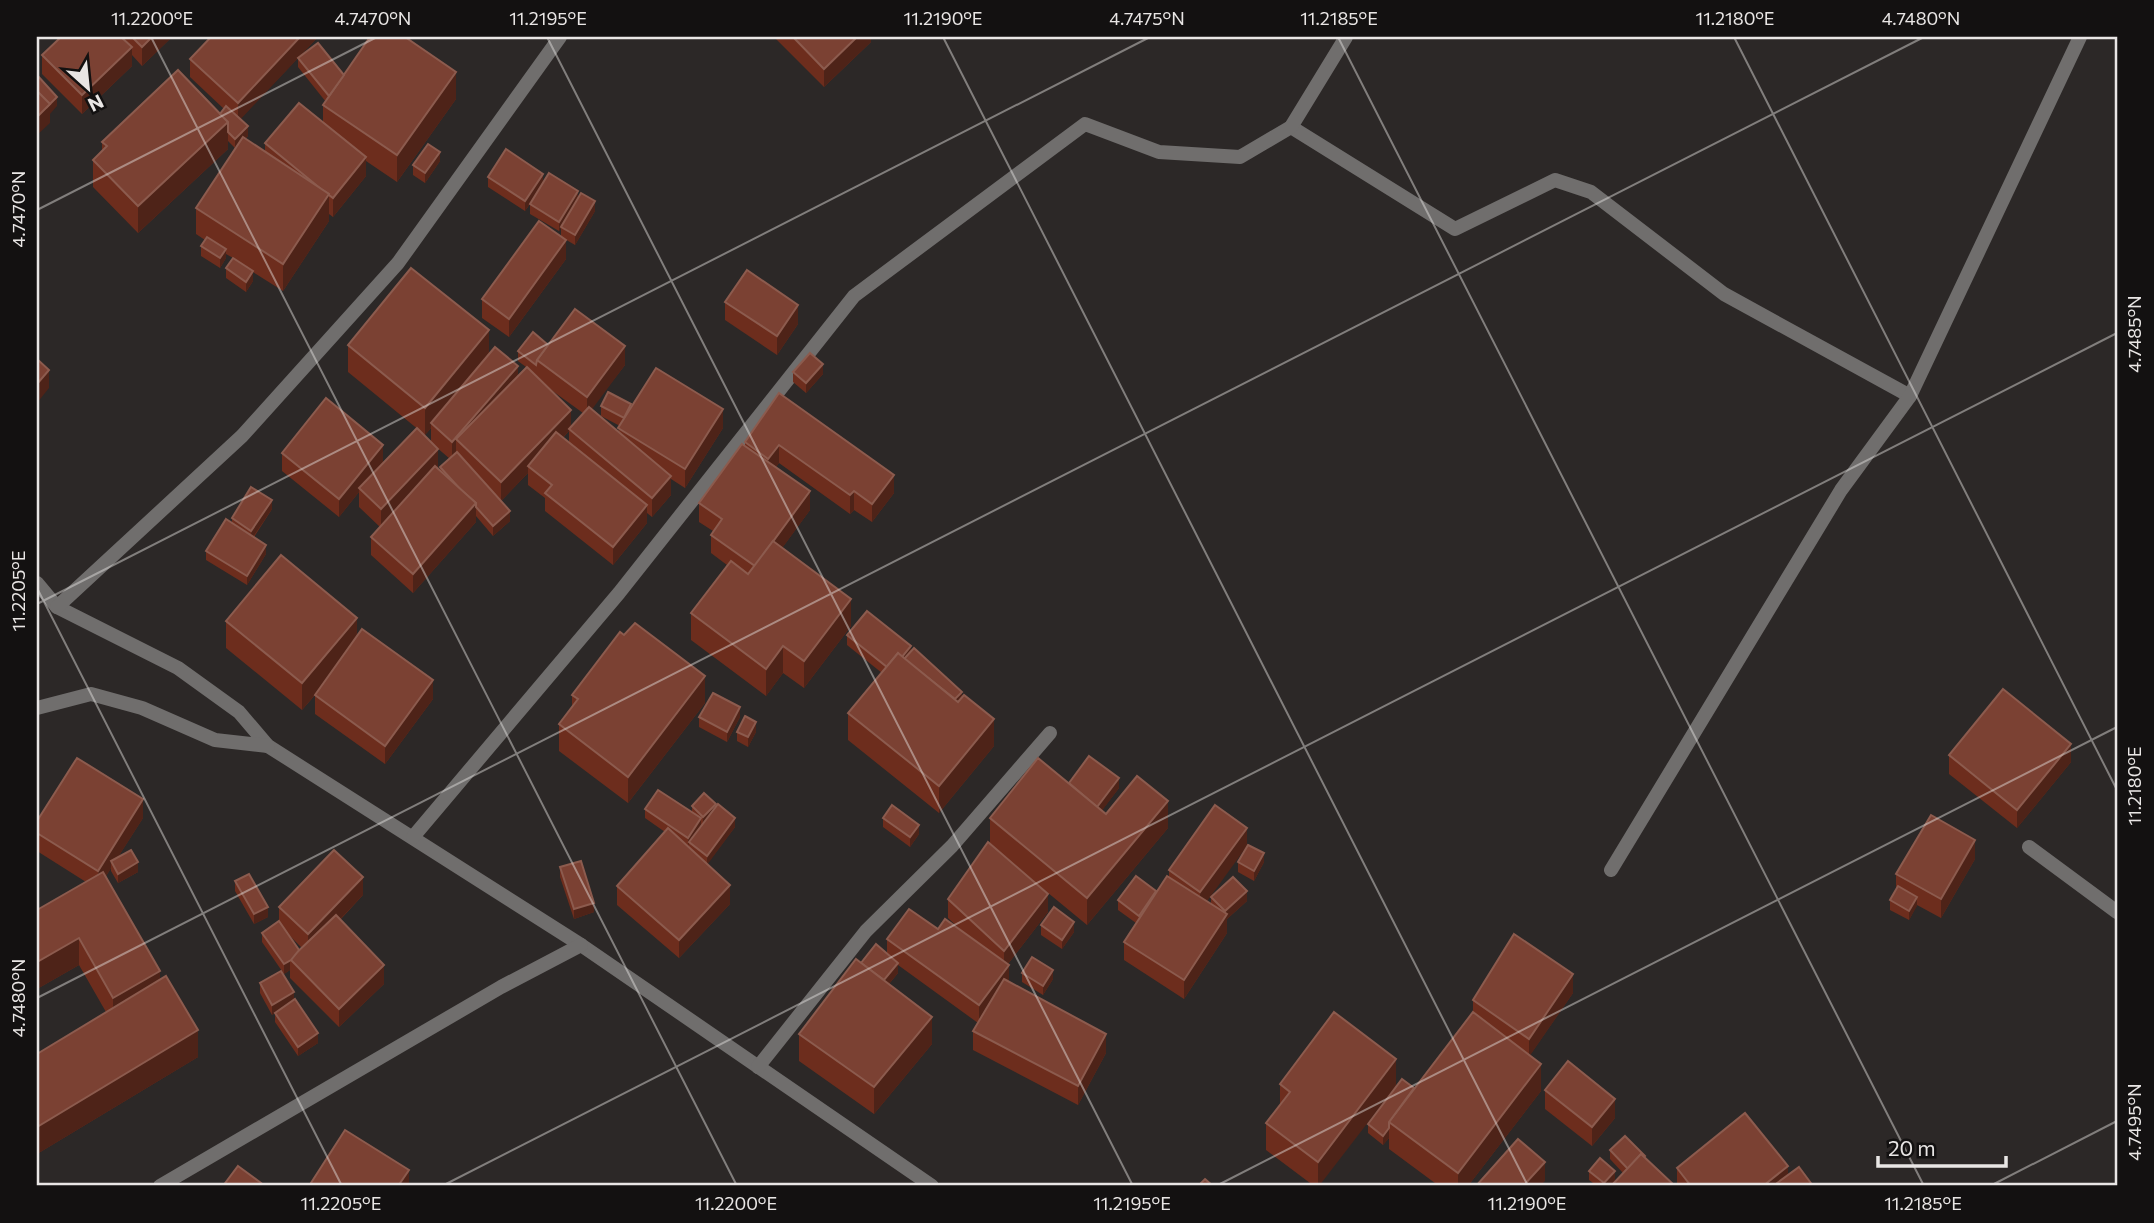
<svg xmlns="http://www.w3.org/2000/svg" width="2154" height="1223" viewBox="0 0 2154 1223" font-family="Commissioner,sans-serif">
  <rect width="100%" height="100%" fill="#2c2827"/>
  <g fill="none" stroke-linecap="round" stroke-linejoin="round">
    <!-- minor -->
    <g stroke="#706e6d" stroke-width="14">
      <polyline points="1291,127 1455,229 1555,180 1591,192 1724,294 1910,396"/>
      <polyline points="37,583 57,607 178,668 239,712 268,746 581,945 932,1186"/>
      <polyline points="57,607 242,436 398,263 560,37"/>
      <polyline points="37,708 91,694 142,708 215,740 268,746"/>
      <polyline points="413,837 619,593 854,296 1085,124 1159,152 1240,157 1291,127 1346,37"/>
      <polyline points="2029,847 2117,912"/>
      <polyline points="1611,870 1841,490 1910,396 2080,37"/>
      <polyline points="758,1067 866,931 952,846 1050,733"/>
      <polyline points="160,1186 501,987 581,945"/>
    </g>
  </g>
  <!-- wall -->
  <g fill="#6d2d1d" fill-rule="evenodd">
    <polygon points="61,37 172,37 142,66 132,55 132,66 82,114 42,74 42,55"/>
    <polygon points="317,37 317,38 240,119 248,136 245,139 265,152 265,143 323,122 323,105 326,102 298,67 298,58 344,75 456,99 397,182 366,161 366,176 333,217 329,214 329,221 283,291 253,272 253,281 246,292 226,278 226,268 233,258 226,254 226,258 220,268 201,256 201,246 205,240 196,234 196,208 235,148 228,141 228,149 138,233 93,187 93,160 102,151 102,142 220,114 224,109 190,77 190,59"/>
    <polygon points="774,37 871,37 871,42 824,87"/>
    <polygon points="440,161 425,183 413,175 413,165"/>
    <polygon points="488,177 543,182 578,198 595,211 575,245 563,238 566,259 509,337 482,318 482,299 561,237 561,228 559,231 530,214 530,204 525,211 488,187"/>
    <polygon points="725,302 798,324 777,355 725,320"/>
    <path d="M348,345L489,355L518,376L526,367L518,361V351L548,345L625,365L591,409L618,432L620,426L601,416V406L631,407L723,428L685,488L671,479V495L652,517L647,513V523L613,565L545,511V498L528,485V473L501,501L510,521L493,536L476,516V522L413,593L371,555V537L380,527L359,507V492L339,517L282,471V453L383,463L431,442V428L425,435L348,372ZM547,387L583,413L571,427ZM569,431V443L563,438ZM435,446L450,459L440,467V472L437,469L438,467Z"/>
    <polygon points="793,372 823,374 806,393 793,382"/>
    <polygon points="779,393 894,493 872,522 854,510 850,514 779,463 776,467 810,510 782,548 851,626 804,688 783,673 766,696 691,640 691,613 727,565 711,553 711,535 713,531 699,522 699,503 745,445 745,442"/>
    <polygon points="272,509 254,537 266,554 247,585 206,560 206,551 232,523 232,518"/>
    <polygon points="226,621 357,637 433,699 385,764 315,714 315,695 302,710 226,648"/>
    <polygon points="847,635 911,652 962,698 994,746 939,813 848,740 848,713 882,673 847,645"/>
    <polygon points="572,695 705,703 628,803 559,751 559,724 572,707"/>
    <polygon points="699,717 740,717 727,742 699,727"/>
    <polygon points="737,732 756,732 748,747 737,741"/>
    <polygon points="1949,755 2071,762 2017,828 1949,774"/>
    <polygon points="1069,783 1119,788 1102,810 1106,814 1168,828 1087,925 1013,864 1048,912 1008,964 1009,982 1106,1053 1078,1105 973,1050 973,1031 978,1023 898,965 898,973 889,984 932,1044 874,1114 799,1061 799,1034 861,963 887,954 887,939 938,929 964,933 948,918 948,899 990,844 990,818"/>
    <polygon points="1215,805 1207,902 1211,904 1211,897 1247,901 1227,919 1227,933 1184,999 1124,960 1124,942 1136,923 1118,910 1118,900 1156,891 1169,877 1169,870"/>
    <polygon points="692,806 716,807 735,827 707,864 730,904 679,958 617,905 617,886 665,832 645,818 645,809 692,812"/>
    <polygon points="143,818 118,857 138,872 118,883 111,871 111,868 106,876 160,979 198,1057 37,1154 37,1037 39,1053 106,1012 79,965 37,989 37,910 86,882 37,851 37,821"/>
    <polygon points="883,818 919,834 910,847 883,827"/>
    <polygon points="1975,859 1941,918 1917,905 1909,920 1890,910 1890,900 1896,890 1896,874"/>
    <polygon points="1238,862 1264,862 1254,881 1238,872"/>
    <polygon points="560,867 594,912 574,919 560,877"/>
    <polygon points="235,881 268,917 254,924 235,891"/>
    <path d="M363,895L340,920L384,984L339,1027L290,978V970L284,974L262,942V933L279,922V907ZM288,934L302,948L299,950Z"/>
    <polygon points="1041,925 1074,932 1062,949 1041,935"/>
    <polygon points="1022,973 1053,979 1043,995 1022,982"/>
    <polygon points="260,983 294,1000 318,1043 298,1056 275,1022 275,1013 272,1015 260,993"/>
    <polygon points="1573,993 1530,1055 1541,1091 1468,1186 1439,1186 1389,1149 1389,1138 1383,1145 1368,1133 1368,1124 1414,1088 1473,1012 1473,1000"/>
    <polygon points="1334,1012 1319,1186 1314,1186 1266,1150 1266,1123 1280,1105 1280,1084"/>
    <polygon points="1545,1090 1615,1118 1592,1146 1545,1109"/>
    <polygon points="1610,1150 1645,1158 1623,1173 1610,1159"/>
    <polygon points="1677,1168 1788,1175 1813,1186 1677,1186"/>
    <polygon points="1589,1171 1615,1180 1610,1186 1597,1186 1589,1180"/>
  </g>
  <!-- shaded-wall -->
  <g fill="#4e2318">
    <polygon points="152,37 172,37 142,66 142,47"/>
    <polygon points="300,37 317,37 317,38 238,122 238,103"/>
    <polygon points="857,37 871,37 871,42 824,87 824,69"/>
    <polygon points="132,47 132,66 82,114 82,95"/>
    <polygon points="456,72 456,99 397,182 397,155"/>
    <polygon points="57,97 57,106 50,114 50,123 37,135 37,117"/>
    <polygon points="228,122 228,149 138,233 138,206"/>
    <polygon points="248,126 248,136 235,149 235,139"/>
    <polygon points="440,152 440,161 425,183 425,173"/>
    <polygon points="366,157 366,176 333,217 333,198"/>
    <polygon points="543,174 543,184 525,211 525,201"/>
    <polygon points="578,191 578,201 559,231 559,222"/>
    <polygon points="329,194 329,221 283,291 283,264"/>
    <polygon points="595,201 595,211 575,245 575,235"/>
    <polygon points="566,240 566,259 509,337 509,319"/>
    <polygon points="226,249 226,258 220,268 220,258"/>
    <polygon points="253,271 253,281 246,292 246,282"/>
    <polygon points="798,305 798,324 777,355 777,336"/>
    <polygon points="489,330 489,357 431,423 431,428 425,435 425,408"/>
    <polygon points="625,346 625,365 587,416 587,397"/>
    <polygon points="823,364 823,374 806,393 806,383"/>
    <polygon points="518,366 518,384 456,439 456,455 452,460 452,442"/>
    <polygon points="49,370 49,388 37,403 37,384"/>
    <polygon points="723,409 723,428 685,488 685,469"/>
    <polygon points="571,410 571,429 532,469 528,466 528,473 501,501 501,482"/>
    <polygon points="383,445 383,463 359,488 359,492 339,517 339,499"/>
    <polygon points="779,445 779,463 768,477 768,459"/>
    <polygon points="438,449 438,467 381,527 381,509"/>
    <polygon points="894,475 894,493 872,522 872,504"/>
    <polygon points="671,476 671,495 652,517 652,498"/>
    <polygon points="810,491 810,510 755,585 755,566"/>
    <polygon points="854,491 854,510 850,514 850,495"/>
    <polygon points="272,500 272,509 251,540 251,531"/>
    <polygon points="476,503 476,522 413,593 413,574"/>
    <polygon points="647,505 647,523 613,565 613,547"/>
    <polygon points="510,511 510,521 493,536 493,526"/>
    <polygon points="266,545 266,554 247,585 247,576"/>
    <polygon points="851,599 851,626 804,688 804,661"/>
    <polygon points="357,618 357,645 302,710 302,683"/>
    <polygon points="783,646 783,673 766,696 766,669"/>
    <polygon points="911,646 911,656 891,670"/>
    <polygon points="705,676 705,703 628,803 628,777"/>
    <polygon points="433,680 433,699 385,764 385,746"/>
    <polygon points="962,692 962,701 946,709"/>
    <polygon points="740,707 740,717 727,742 727,732"/>
    <polygon points="994,719 994,746 939,813 939,786"/>
    <polygon points="756,722 756,732 748,747 748,737"/>
    <polygon points="2071,744 2071,762 2017,828 2017,810"/>
    <polygon points="1119,778 1119,788 1095,820 1095,810"/>
    <polygon points="143,799 143,818 113,865 111,861 111,868 98,889 98,871"/>
    <polygon points="1168,801 1168,828 1087,925 1087,898"/>
    <polygon points="716,804 716,813 703,827 703,817"/>
    <polygon points="701,818 701,828 689,842 688,847 688,838"/>
    <polygon points="735,818 735,827 707,865 707,856"/>
    <polygon points="919,825 919,834 910,847 910,837"/>
    <polygon points="1247,828 1247,846 1200,911 1200,892"/>
    <polygon points="1975,840 1975,859 1941,918 1941,899"/>
    <polygon points="1264,853 1264,862 1254,881 1254,871"/>
    <polygon points="138,862 138,872 118,883 118,874"/>
    <polygon points="363,877 363,895 308,953 308,934"/>
    <polygon points="730,885 730,904 679,958 679,940"/>
    <polygon points="1247,891 1247,901 1227,919 1227,933 1184,999 1184,980 1225,918 1225,911"/>
    <polygon points="1048,894 1048,912 1004,969 1004,951"/>
    <polygon points="1917,897 1917,906 1909,920 1909,911"/>
    <polygon points="594,903 594,912 574,919 574,909"/>
    <polygon points="268,907 268,917 254,924 254,914"/>
    <polygon points="1074,922 1074,932 1062,949 1062,940"/>
    <polygon points="79,938 79,965 37,989 37,962"/>
    <polygon points="290,960 290,970 284,974 284,964"/>
    <polygon points="898,963 898,973 878,997 878,988"/>
    <polygon points="384,965 384,984 339,1027 339,1009"/>
    <polygon points="1009,965 1009,984 979,1024 979,1005"/>
    <polygon points="1053,970 1053,979 1043,995 1043,986"/>
    <polygon points="160,971 160,998 113,1025 113,998"/>
    <polygon points="1573,974 1573,993 1529,1057 1529,1039"/>
    <polygon points="294,992 294,1001 272,1015 272,1005"/>
    <polygon points="932,1017 932,1044 874,1114 874,1087"/>
    <polygon points="198,1030 198,1057 37,1154 37,1127"/>
    <polygon points="318,1033 318,1043 298,1056 298,1047"/>
    <polygon points="1106,1034 1106,1053 1078,1105 1078,1086"/>
    <polygon points="39,1041 39,1067 37,1069 37,1042"/>
    <polygon points="1396,1059 1396,1086 1319,1186 1318,1186 1318,1162"/>
    <polygon points="1541,1064 1541,1091 1468,1186 1458,1186 1458,1173"/>
    <polygon points="1615,1099 1615,1118 1592,1146 1592,1127"/>
    <polygon points="1389,1128 1389,1138 1383,1145 1383,1136"/>
    <polygon points="1545,1162 1545,1181 1540,1186 1523,1186"/>
    <polygon points="1788,1166 1788,1185 1786,1186 1763,1186"/>
    <polygon points="409,1170 409,1186 398,1186"/>
    <polygon points="1615,1171 1615,1180 1610,1186 1604,1186 1604,1183"/>
  </g>
  <!-- building -->
  <g fill="#7b4133" stroke="#8c5b4e" stroke-width="2">
    <polygon points="61,37 121,37 132,47 82,95 42,55"/>
    <polygon points="132,37 152,37 142,47"/>
    <polygon points="211,37 300,37 238,103 190,59"/>
    <polygon points="370,37 405,37 456,72 397,155 323,105"/>
    <polygon points="793,37 857,37 824,69"/>
    <polygon points="318,43 344,75 329,96 298,58"/>
    <polygon points="178,70 228,122 138,206 93,160 107,146 102,142"/>
    <polygon points="37,75 57,97 46,108 50,104 37,91"/>
    <polygon points="37,91 50,104 37,117"/>
    <polygon points="299,103 366,157 333,198 329,195 329,194 321,189 265,143"/>
    <polygon points="226,106 248,126 235,139 228,132 228,122 220,114"/>
    <polygon points="243,137 329,194 283,264 196,208"/>
    <polygon points="428,144 440,152 425,173 413,165"/>
    <polygon points="506,149 543,174 525,201 488,177"/>
    <polygon points="549,173 578,191 559,222 530,204"/>
    <polygon points="581,193 595,201 575,235 561,227"/>
    <polygon points="539,221 566,240 509,319 482,299"/>
    <polygon points="207,237 226,249 220,258 201,246"/>
    <polygon points="233,258 253,271 246,282 226,268"/>
    <polygon points="411,268 489,330 425,408 348,345"/>
    <polygon points="747,270 798,305 777,336 725,302"/>
    <polygon points="575,309 625,346 587,397 537,360"/>
    <polygon points="533,332 548,345 537,360 536,365 518,351"/>
    <polygon points="495,347 518,366 452,442 431,423"/>
    <polygon points="810,353 823,364 806,383 793,372"/>
    <polygon points="37,359 49,370 37,384"/>
    <polygon points="527,367 571,410 501,482 456,439"/>
    <polygon points="656,368 723,409 685,469 618,428"/>
    <polygon points="608,392 631,404 624,418 601,406"/>
    <polygon points="779,393 894,475 872,504 854,491 850,495 779,445 768,459 745,442"/>
    <polygon points="326,398 383,445 339,499 282,453"/>
    <polygon points="589,407 671,476 652,498 569,429"/>
    <polygon points="417,428 438,449 381,509 359,488"/>
    <polygon points="556,432 647,505 613,547 545,493 552,485 528,466"/>
    <polygon points="742,444 810,491 755,566 711,535 722,519 699,503"/>
    <polygon points="457,452 510,511 493,526 476,507 476,503 461,490 440,467"/>
    <polygon points="435,466 476,503 413,574 371,537"/>
    <polygon points="251,487 272,500 251,531 232,518"/>
    <polygon points="226,519 266,545 247,576 206,551"/>
    <polygon points="773,541 851,599 804,661 783,646 766,669 691,613 731,561 748,574"/>
    <polygon points="281,555 357,618 302,683 226,621"/>
    <polygon points="867,611 911,646 902,657 898,653 887,667 847,635"/>
    <polygon points="635,623 705,676 628,777 559,724 578,699 572,695 620,632 624,635"/>
    <polygon points="362,629 433,680 385,746 315,695"/>
    <polygon points="914,648 962,692 955,699 904,659"/>
    <polygon points="898,653 958,702 964,695 994,719 939,786 848,713"/>
    <polygon points="2003,689 2071,744 2017,810 1949,755"/>
    <polygon points="713,693 740,707 727,732 699,717"/>
    <polygon points="745,716 756,722 748,737 737,732"/>
    <polygon points="1089,756 1119,778 1097,807 1069,783"/>
    <polygon points="77,758 143,799 98,871 37,833 37,821"/>
    <polygon points="1038,758 1106,814 1137,776 1168,801 1087,898 990,818"/>
    <polygon points="658,790 701,818 688,838 645,809"/>
    <polygon points="704,793 716,804 703,817 692,806"/>
    <polygon points="718,804 735,818 707,856 689,842"/>
    <polygon points="892,805 919,825 910,837 883,818"/>
    <polygon points="1215,805 1247,828 1200,892 1169,870"/>
    <polygon points="1931,815 1975,840 1941,899 1896,874"/>
    <polygon points="668,828 730,885 679,940 617,886"/>
    <polygon points="988,842 1048,894 1004,951 948,899"/>
    <polygon points="1248,845 1264,853 1254,871 1238,862"/>
    <polygon points="131,850 138,862 118,874 111,861"/>
    <polygon points="334,850 363,877 308,934 279,907"/>
    <polygon points="581,861 594,903 574,909 560,867"/>
    <polygon points="103,872 160,971 113,998 79,938 37,962 37,910"/>
    <polygon points="249,874 268,907 254,914 235,881"/>
    <polygon points="1136,876 1156,891 1139,916 1118,900"/>
    <polygon points="1167,876 1227,914 1184,980 1124,942"/>
    <polygon points="1233,877 1247,891 1225,911 1211,897"/>
    <polygon points="1898,886 1917,897 1909,911 1890,900"/>
    <polygon points="1054,907 1074,922 1062,940 1041,925"/>
    <polygon points="909,909 938,929 945,919 1009,965 979,1005 887,939"/>
    <polygon points="336,915 384,965 339,1009 290,959"/>
    <polygon points="279,921 299,950 291,960 284,964 262,933"/>
    <polygon points="1514,934 1573,974 1529,1039 1473,1000"/>
    <polygon points="876,944 898,963 884,980 861,963"/>
    <polygon points="1032,957 1053,970 1043,986 1022,973"/>
    <polygon points="856,959 932,1017 874,1087 799,1034"/>
    <polygon points="281,971 294,992 272,1005 260,983"/>
    <polygon points="166,976 198,1030 37,1127 37,1054"/>
    <polygon points="1004,979 1106,1034 1078,1086 973,1031"/>
    <polygon points="295,999 318,1033 298,1047 275,1013"/>
    <polygon points="1334,1012 1396,1059 1318,1162 1266,1123 1290,1092 1280,1084"/>
    <polygon points="1473,1012 1541,1064 1458,1173 1389,1122"/>
    <polygon points="1568,1061 1615,1099 1592,1127 1545,1090"/>
    <polygon points="1402,1079 1414,1088 1389,1122 1389,1128 1383,1136 1368,1124"/>
    <polygon points="1745,1113 1788,1166 1763,1186 1691,1186 1677,1168"/>
    <polygon points="345,1130 409,1170 398,1186 309,1186"/>
    <polygon points="1625,1136 1645,1156 1644,1157 1641,1154 1628,1169 1610,1150"/>
    <polygon points="1518,1139 1545,1162 1523,1186 1476,1186"/>
    <polygon points="1641,1154 1675,1186 1611,1186"/>
    <polygon points="1600,1158 1615,1171 1604,1183 1589,1171"/>
    <polygon points="238,1166 265,1186 223,1186"/>
    <polygon points="1799,1167 1813,1186 1773,1186"/>
    <polygon points="1205,1179 1213,1186 1198,1186"/>
  </g>
  <!-- ticks -->
  <path fill="none" stroke="#e9e6e5" stroke-width="2" stroke-opacity="0.45" d="M151,37L737,1186M547,37L1133,1186M943,37L1528,1186M1338,37L1924,1186M1734,37L2117,790M37,210L377,37M37,588L342,1186M37,604L1150,37M37,998L1924,37M442,1186L2117,333M1216,1186L2117,727M1990,1186L2117,1121"/>
  <!-- border -->
  <rect width="2154" height="1223" fill="none" stroke="#131111" stroke-width="77"/>
  <!-- north arrow -->
  <g transform="translate(88 88) rotate(153)" stroke="#131111" stroke-width="5" paint-order="stroke">
  <path d="M0-5L12 26L0 18L-12 26Z" fill="#e9e6e5"/>
  <text y="-10" font-size="19" font-weight="bold" text-anchor="middle" fill="#e9e6e5">N</text>
  </g>
  <!-- scale -->
  <path d="M1878 1156v10h128v-10" fill="none" stroke="#e9e6e5" stroke-width="3.5"/>
  <text x="1888" y="1156" font-size="21" fill="#e9e6e5" stroke="#131111" stroke-width="5" paint-order="stroke">20 m</text>
  <rect x="38" y="38" width="2078" height="1146" fill="none" stroke="#e9e6e5" stroke-width="2.5"/>
  <g font-size="18" text-anchor="middle" fill="#e9e6e5">
    <text x="152" y="25">11.2200°E</text>
    <text x="373" y="25">4.7470°N</text>
    <text x="548" y="25">11.2195°E</text>
    <text x="943" y="25">11.2190°E</text>
    <text x="1147" y="25">4.7475°N</text>
    <text x="1339" y="25">11.2185°E</text>
    <text x="1735" y="25">11.2180°E</text>
    <text x="1921" y="25">4.7480°N</text>
    <text transform="translate(19 209) rotate(-90)" y="6">4.7470°N</text>
    <text transform="translate(2135 334) rotate(-90)" y="6">4.7485°N</text>
    <text transform="translate(19 591) rotate(-90)" y="6">11.2205°E</text>
    <text transform="translate(2135 786) rotate(-90)" y="6">11.2180°E</text>
    <text transform="translate(19 998) rotate(-90)" y="6">4.7480°N</text>
    <text transform="translate(2135 1122) rotate(-90)" y="6">4.7495°N</text>
    <text x="341" y="1210">11.2205°E</text>
    <text x="736" y="1210">11.2200°E</text>
    <text x="1132" y="1210">11.2195°E</text>
    <text x="1527" y="1210">11.2190°E</text>
    <text x="1923" y="1210">11.2185°E</text>
  </g>
</svg>
